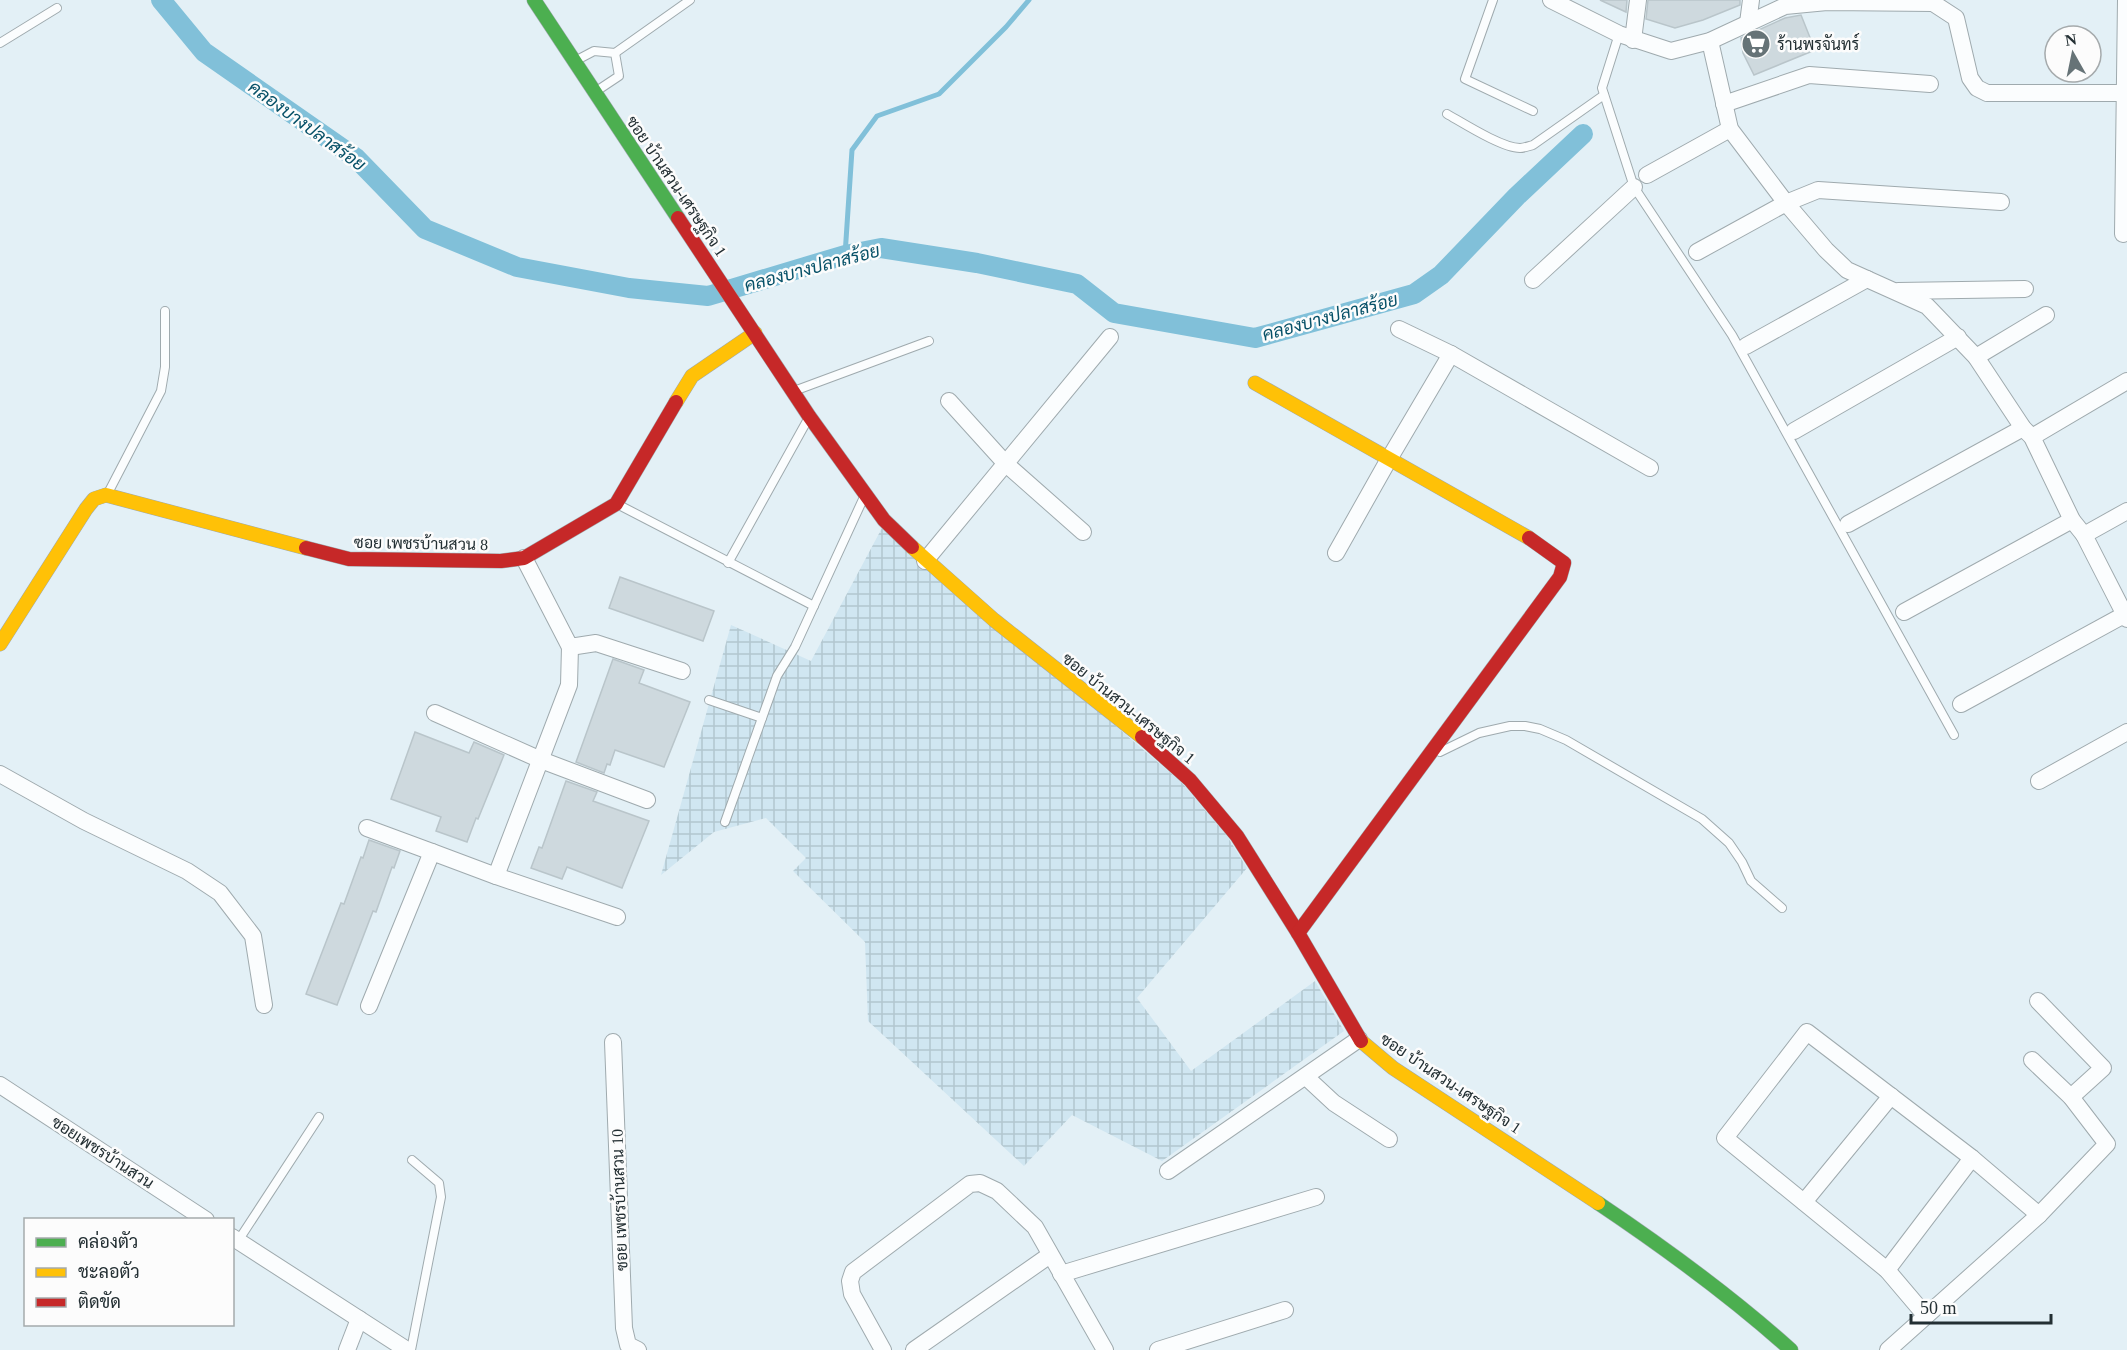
<svg xmlns="http://www.w3.org/2000/svg" width="2127" height="1350" viewBox="0 0 2127 1350" font-family="'Times New Roman',Sarabun,serif">
  <defs>
    <pattern id="industrial-grid" width="8" height="8" patternUnits="userSpaceOnUse" patternTransform="scale(1.5)"><rect width="8" height="8" fill="#d0e6f1"/><path d="M0 4h8M4 0v8" fill="none" stroke="#b2c6cf"/></pattern>
  </defs>
  <rect width="100%" height="100%" fill="#e3f0f6"/>
  <!-- industrial -->
  <polygon fill="url(#industrial-grid)" points="883,526 1182,783 1227,836 1247,868 1137,998 1191,1071 1315,981 1344,1031 1162,1161 1072,1115 1024,1166 868,1021 865,942 793,871 806,858 766,818 714,832 661,875 731,625 811,661"/>
  <g fill="none" stroke-linecap="round" stroke-linejoin="round">
    <!-- stream -->
    <polyline stroke="#81c0d9" stroke-width="5" points="845,255 852,150 877,116 939,94 1006,27 1029,0"/>
    <!-- canal -->
    <polyline stroke="#81c0d9" stroke-width="20" points="161,0 204,52 356,158 425,229 517,267 629,288 708,296 845,255 881,248 977,263 1077,284 1114,313 1255,338 1414,294 1441,275 1517,196 1583,134"/>
  </g>
  <!-- building -->
  <g fill="#ced9de" stroke="#b9c5ca" stroke-width="1.5">
    <polygon points="1600,0 1627,0 1626,12"/>
    <polygon points="1648,0 1740,0 1740,5 1703,20 1675,28 1646,19"/>
    <polygon points="1801,15 1815,50 1754,75 1743,53 1741,38 1785,18"/>
    <polygon points="620,577 714,611 703,641 609,608"/>
    <polygon points="613,659 644,670 639,683 690,702 664,767 615,750 610,765 607,764 604,773 576,762"/>
    <polygon points="415,732 469,753 474,742 504,755 478,819 476,818 467,842 436,831 441,817 391,799"/>
    <polygon points="566,781 597,792 593,801 649,821 622,888 567,867 562,879 531,868 539,847 542,848"/>
    <polygon points="369,840 400,851 394,868 392,867 376,912 373,911 337,1005 306,994 341,903 344,904 361,857 363,858"/>
  </g>
  <g fill="none" stroke-linecap="round" stroke-linejoin="round">
    <!-- lane casing -->
    <g stroke="#9faaae" stroke-width="10">
      <g id="lane">
        <polyline points="1493,0 1465,79 1533,111"/>
        <polyline points="1619,34 1602,88 1634,187 1732,335 1954,735"/>
        <polyline points="0,43 57,8"/>
        <polyline points="615,53 690,0"/>
        <polyline points="575,61 594,51 615,53 619,76 595,92"/>
        <path d="M1447,114C1463,123 1502,148 1520,148C1524,148 1529,146 1533,145L1604,95"/>
        <polyline points="794,391 929,341"/>
        <polyline points="107,495 161,391 165,367 165,311"/>
        <polyline points="617,504 814,606"/>
        <polyline points="728,563 808,419"/>
        <polyline points="709,700 762,718"/>
        <polyline points="1440,752 1479,733 1510,726 1525,726 1540,729 1566,740 1702,819 1729,843 1742,862 1751,881 1782,908"/>
        <polyline points="725,822 777,676 795,647 864,497"/>
        <polyline points="238,1241 319,1117"/>
        <polyline points="411,1350 441,1197 439,1183 412,1160"/>
      </g>
    </g>
    <!-- street casing -->
    <g stroke="#9faaae" stroke-width="18">
      <g id="street">
        <polyline points="1551,0 1619,34 1671,51 1710,41 1785,6 1827,2 1933,3 1956,18 1970,78 1977,88 1987,93 2127,93"/>
        <polyline points="1748,23 1751,0"/>
        <polyline points="1633,40 1638,0"/>
        <polyline points="1710,41 1730,129 1786,203 1826,250 1847,270 1927,306 1976,357 2023,428 2032,437 2072,520 2084,535 2127,619"/>
        <polyline points="1724,104 1809,75 1930,84"/>
        <polyline points="1647,175 1730,129"/>
        <polyline points="2123,234 2126,0"/>
        <polyline points="1697,252 1786,203 1818,190 2001,202"/>
        <polyline points="1533,280 1634,187"/>
        <polyline points="1898,291 2025,289"/>
        <polyline points="1399,329 1451,354 1650,468"/>
        <polyline points="1746,346 1867,279"/>
        <polyline points="1976,357 2046,315"/>
        <polyline points="949,401 1006,464 1083,532"/>
        <polyline points="1794,431 1958,337"/>
        <polyline points="2032,437 2127,381"/>
        <polyline points="1848,524 2023,428"/>
        <polyline points="2084,535 2127,511"/>
        <polyline points="1336,553 1389,459 1451,354"/>
        <polyline points="524,558 570,647 596,643 682,671"/>
        <polyline points="925,561 1110,337"/>
        <polyline points="1904,612 2072,520"/>
        <polyline points="1961,704 2124,615"/>
        <polyline points="435,713 541,760 647,800"/>
        <polyline points="0,774 84,821 187,871 220,893 253,936 264,1005"/>
        <polyline points="2039,781 2127,732"/>
        <polyline points="367,828 432,852"/>
        <polyline points="496,876 617,917"/>
        <polyline points="2038,1001 2103,1068 2071,1097"/>
        <polyline points="369,1006 432,852 496,876 569,685 570,647"/>
        <polyline points="613,1042 624,1328 628,1345 638,1350"/>
        <polyline points="1306,1077 1334,1103 1389,1139"/>
        <polyline points="0,1085 206,1220"/>
        <polyline points="1168,1171 1359,1039"/>
        <polyline points="1804,1202 1891,1096"/>
        <polyline points="232,1237 407,1350"/>
        <polyline points="1887,1270 1972,1158"/>
        <polyline points="1061,1274 1316,1197"/>
        <polyline points="1926,1316 1887,1270 1725,1138 1807,1032 1972,1158 2039,1215"/>
        <polyline points="347,1350 359,1319"/>
        <polyline points="883,1350 852,1294 850,1281 853,1272 970,1184 980,1183 997,1191 1035,1227 1105,1350"/>
        <polyline points="914,1350 1050,1255"/>
        <polyline points="1158,1350 1285,1310"/>
        <polyline points="1888,1350 2039,1215 2107,1144 2071,1097 2032,1060"/>
      </g>
    </g>
    <!-- fast casing -->
    <g stroke="#9faaae" stroke-width="15">
      <g id="fast">
        <polyline points="534,0 678,218"/>
        <path d="M1598,1203C1665,1248 1731,1296 1791,1350"/>
      </g>
    </g>
    <!-- slow casing -->
    <g stroke="#9faaae" stroke-width="15">
      <g id="slow">
        <polyline points="1255,383 1529,538"/>
        <polyline points="676,402 692,376 755,333"/>
        <polyline points="912,547 994,620 1142,737"/>
        <polyline points="0,644 86,509 94,499 106,495 306,548"/>
        <polyline points="1361,1041 1393,1068 1598,1203"/>
      </g>
    </g>
    <!-- jam casing -->
    <g stroke="#9faaae" stroke-width="15">
      <g id="jam">
        <polyline points="678,218 809,416 884,520 912,547"/>
        <polyline points="306,548 349,559 501,561 524,558 616,504 676,402"/>
        <polyline points="1142,737 1190,780 1237,836 1298,933 1361,1041"/>
        <polyline points="1298,933 1560,577 1564,563 1529,538"/>
      </g>
    </g>
    <!-- lane -->
    <use href="#lane" stroke="#fbfdfe" stroke-width="8"/>
    <!-- street -->
    <use href="#street" stroke="#fbfdfe" stroke-width="16"/>
    <!-- fast -->
    <use href="#fast" stroke="#4caf50" stroke-width="14"/>
    <!-- slow -->
    <use href="#slow" stroke="#ffc107" stroke-width="14"/>
    <!-- jam -->
    <use href="#jam" stroke="#c62828" stroke-width="14"/>
  </g>
  <!-- icons -->
  <defs>
    <g id="supermarket-disc" transform="scale(1.5)"><circle r="9.5" fill="#667377" stroke="#fcfcfc"/><path d="M-6-5.5h2.5l.6 2H6L4.5 2H-2.5L-4.4-4H-6ZM-1.5 3.2a1.3 1.3 0 1 0 .1 0ZM3 3.2a1.3 1.3 0 1 0 .1 0Z" fill="#fff"/></g>
  </defs>
  <g fill-rule="evenodd">
    <use href="#supermarket-disc" x="1756" y="44"/>
  </g>
  <g text-anchor="middle" stroke-width="5" stroke-linejoin="round" paint-order="stroke">
    <!-- poi labels -->
    <g font-size="16" fill="#232f33" stroke="#fcfcfc" text-anchor="start">
      <text x="1777" y="50">ร้านพรจันทร์</text>
    </g>
    <!-- street labels -->
    <g font-size="16" fill="#232f33" stroke="#fcfcfc">
      <text transform="translate(677 186) rotate(56)" y="6">ซอย บ้านสวน-เศรษฐกิจ 1</text>
      <text transform="translate(421 543) rotate(1)" y="6">ซอย เพชรบ้านสวน 8</text>
      <text transform="translate(1129 708) rotate(39)" y="6">ซอย บ้านสวน-เศรษฐกิจ 1</text>
      <text transform="translate(1451 1083) rotate(34)" y="6">ซอย บ้านสวน-เศรษฐกิจ 1</text>
      <text transform="translate(103 1152) rotate(33)" y="6">ซอยเพชรบ้านสวน</text>
      <text transform="translate(619 1200) rotate(-92)" y="6">ซอย เพชรบ้านสวน 10</text>
    </g>
    <!-- water labels -->
    <g font-size="18" font-style="italic" fill="#075168" stroke="#fcfcfc">
      <text transform="translate(307 126) rotate(36)" y="6">คลองบางปลาสร้อย</text>
      <text transform="translate(812 268) rotate(-15)" y="6">คลองบางปลาสร้อย</text>
      <text transform="translate(1330 317) rotate(-15)" y="6">คลองบางปลาสร้อย</text>
    </g>
  </g>
  <!-- legend -->
  <rect x="24" y="1218" width="210" height="108" fill="#fcfcfc" stroke="#a5aaac" stroke-width="1.5"/>
  <rect x="36" y="1238" width="30" height="9" fill="#4caf50" stroke="#a5aaac" stroke-width="1.5"/>
  <text x="78" y="1248" font-size="18" fill="#232f33">คล่องตัว</text>
  <rect x="36" y="1268" width="30" height="9" fill="#ffc107" stroke="#a5aaac" stroke-width="1.5"/>
  <text x="78" y="1278" font-size="18" fill="#232f33">ชะลอตัว</text>
  <rect x="36" y="1298" width="30" height="9" fill="#c62828" stroke="#a5aaac" stroke-width="1.5"/>
  <text x="78" y="1308" font-size="18" fill="#232f33">ติดขัด</text>
  <!-- north arrow -->
  <g transform="translate(2073 54) rotate(351)"><circle r="28" fill="#fcfcfc" stroke="#a5aaac" stroke-width="1.5"/>
  <path d="M0-4.5L10 22L0 15L-10 22Z" fill="#667377"/>
  <text y="-9" font-size="16" font-weight="bold" text-anchor="middle" fill="#232f33">N</text>
  </g>
  <!-- scale -->
  <path d="M1911 1314v9h140v-9" fill="none" stroke="#232f33" stroke-width="3"/>
  <text x="1920" y="1314" font-size="18" fill="#232f33" stroke="#fcfcfc" stroke-width="4.5" paint-order="stroke">50 m</text>
</svg>
